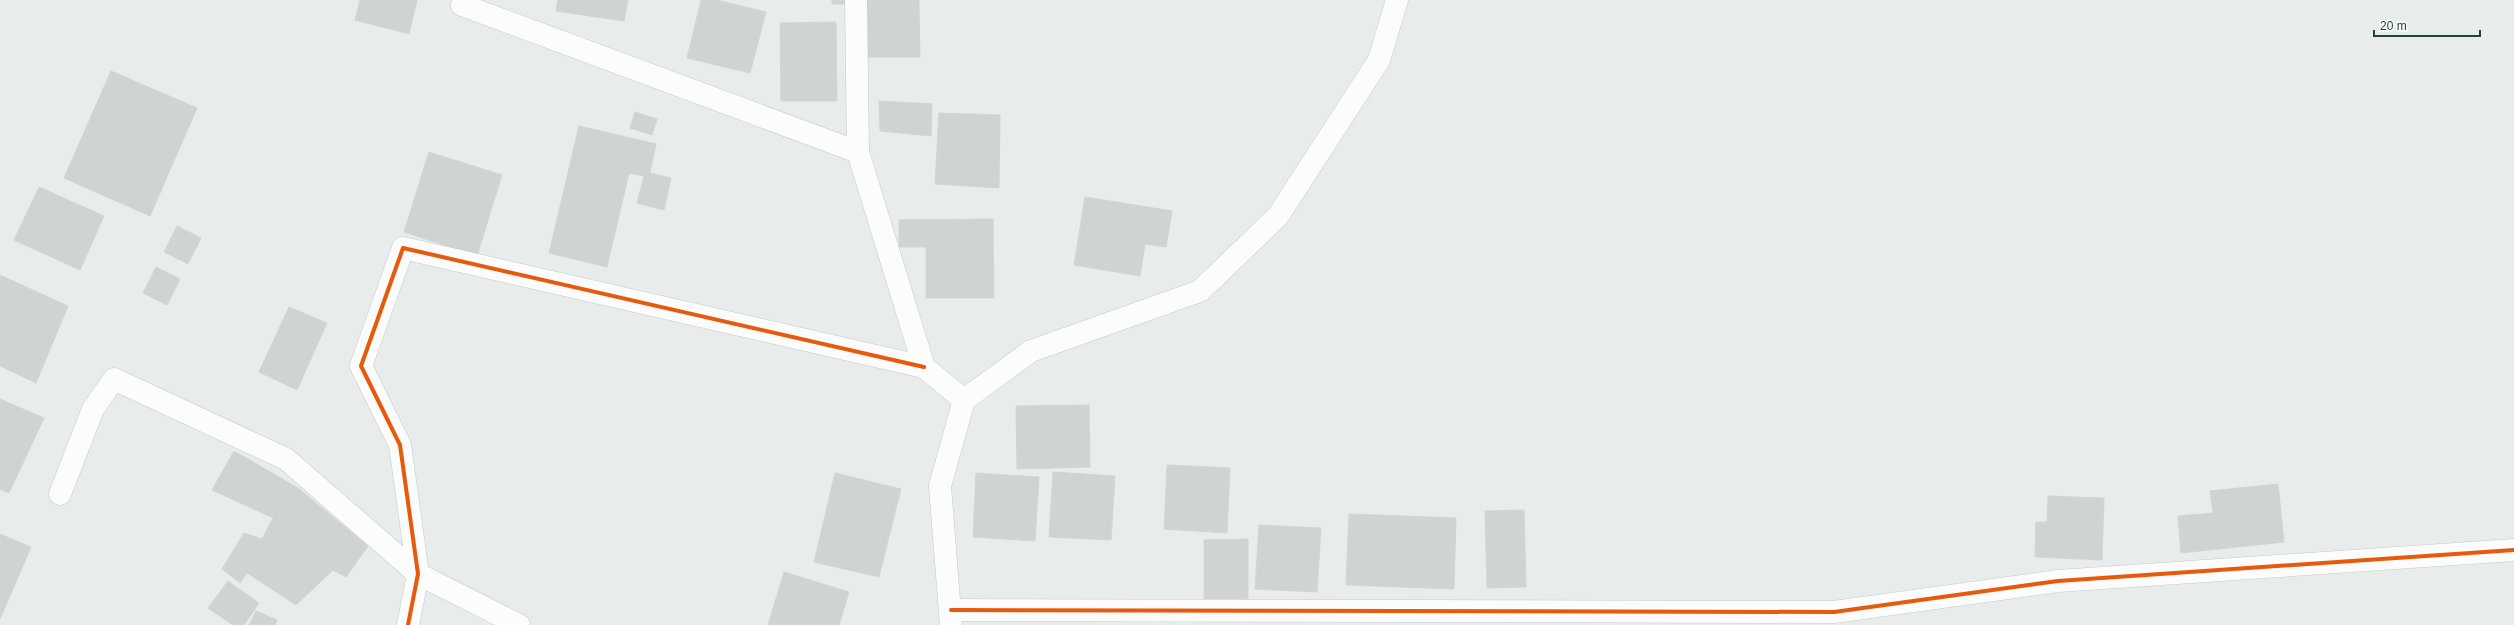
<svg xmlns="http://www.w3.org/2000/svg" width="2514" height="625" viewBox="0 0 2514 625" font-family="Helvetica,sans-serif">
  <rect width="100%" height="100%" fill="#e8edeb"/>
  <!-- building -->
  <g fill="#cfd4d2" stroke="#d1d6d4">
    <polygon points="360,0 417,0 409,34 355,20"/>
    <polygon points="558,0 628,0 624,21 556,11"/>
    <polygon points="701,0 717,0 766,12 750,73 687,58"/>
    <rect x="832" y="0" width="19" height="4"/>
    <polygon points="860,0 919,0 920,57 860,57"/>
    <polygon points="836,22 837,101 781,101 780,23"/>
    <polygon points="111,71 197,108 150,216 64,178"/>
    <polygon points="879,101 932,104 931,136 880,131"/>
    <polygon points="635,112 657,119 652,135 630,128"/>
    <polygon points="939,113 1000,115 999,188 935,184"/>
    <polygon points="579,126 656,144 650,173 671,178 664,210 637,203 644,176 629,173 607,267 549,253"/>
    <polygon points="429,152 502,175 477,256 404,232"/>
    <polygon points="39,187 104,216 80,270 14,240"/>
    <polygon points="1085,197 1172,211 1166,247 1145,244 1140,276 1074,265"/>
    <polygon points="993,219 994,298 926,298 926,247 899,247 899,220"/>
    <polygon points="177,226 201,238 188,264 164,252"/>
    <polygon points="156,267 180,279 167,305 143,293"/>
    <polygon points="0,275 68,306 36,383 0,366"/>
    <polygon points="289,307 327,323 297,390 259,372"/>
    <polygon points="0,399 44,418 9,493 0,489"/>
    <polygon points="1089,405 1090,467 1017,469 1016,406"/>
    <polygon points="234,451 298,488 368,546 346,577 333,570 296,605 247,573 240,583 222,569 244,533 262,539 273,518 212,490"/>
    <polygon points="1167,465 1230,468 1227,533 1164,529"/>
    <polygon points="1053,472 1115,476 1111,540 1049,537"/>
    <polygon points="835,473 901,489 879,577 814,562"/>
    <polygon points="976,473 1039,477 1035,541 973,537"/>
    <polygon points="2278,484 2284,542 2181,553 2178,516 2213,513 2210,491"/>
    <polygon points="2048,496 2104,498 2102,560 2035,557 2036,522 2047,522"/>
    <polygon points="1524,510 1526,587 1487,588 1485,511"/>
    <polygon points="1349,514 1456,518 1454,589 1346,585"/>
    <polygon points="1259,525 1321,528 1317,592 1255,589"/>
    <polygon points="0,534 31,547 0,619"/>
    <polygon points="1248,539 1248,601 1204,601 1204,540"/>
    <polygon points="784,572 849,592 839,625 768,625"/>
    <polygon points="228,581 259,603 244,625 233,625 208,608"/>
    <polygon points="256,611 277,620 275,625 249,625"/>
  </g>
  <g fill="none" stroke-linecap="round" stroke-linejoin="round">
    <!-- street casing -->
    <g stroke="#c5cac8" stroke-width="23">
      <g id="street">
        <polyline points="856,0 858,152 924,367 964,400"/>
        <polyline points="462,5 858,152"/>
        <polyline points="60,494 93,409 114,379 286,459 418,574 519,625"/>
        <polyline points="951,610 1834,612 2058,581 2514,550"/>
        <polyline points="408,625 418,574 400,445 361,366 403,248 924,367"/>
      </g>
    </g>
    <!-- secondary casing -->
    <g stroke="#c3cbc8" stroke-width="23">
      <polyline id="secondary" points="951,625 940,486 964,400 1031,351 1200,291 1278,216 1379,60 1397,0"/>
    </g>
    <!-- street -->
    <use href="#street" stroke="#fcfcfc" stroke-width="22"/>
    <!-- secondary -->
    <use href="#secondary" stroke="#fcfcfc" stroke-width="22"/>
    <!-- cycleway casing -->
    <g stroke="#f7fbf9" stroke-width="6">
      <g id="cycleway">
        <polyline points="951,610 1834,612 2058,581 2514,550"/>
        <polyline points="408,625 418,574 400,445 361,366 403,248 924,367"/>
      </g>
    </g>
    <!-- cycleway -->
    <use href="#cycleway" stroke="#e8590c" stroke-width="4"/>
  </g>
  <!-- scale -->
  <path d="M2374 30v6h106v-6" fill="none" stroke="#24423a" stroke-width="2"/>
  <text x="2380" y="30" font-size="12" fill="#24423a" stroke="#f7fbf9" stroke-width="3" paint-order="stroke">20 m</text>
</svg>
